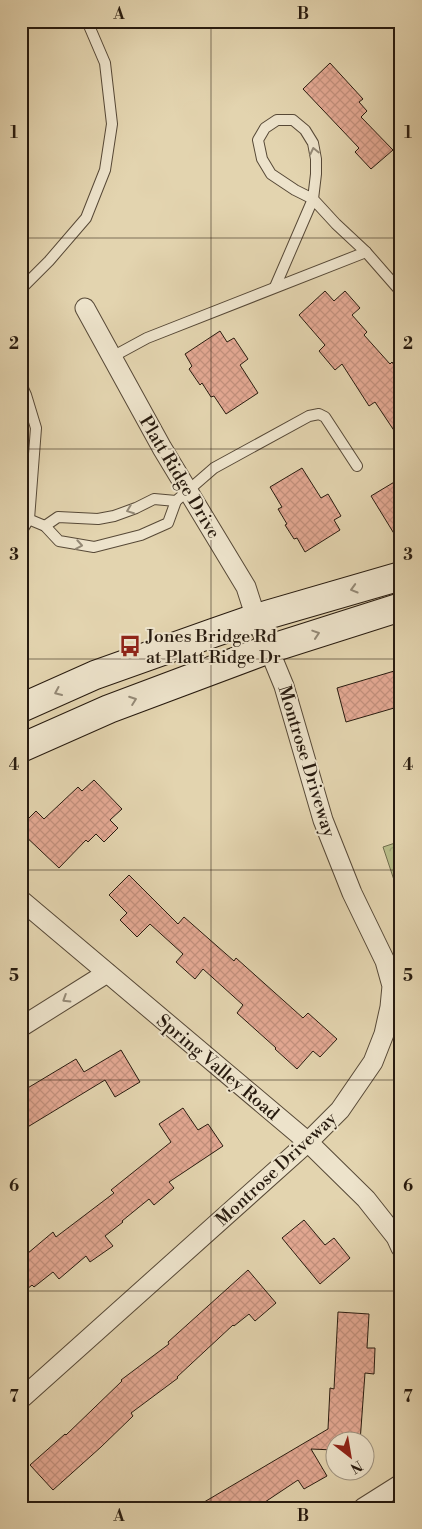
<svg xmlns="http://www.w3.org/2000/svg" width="422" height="1529" viewBox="0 0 422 1529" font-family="'Libre Bodoni',serif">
  <defs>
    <pattern id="forest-crowns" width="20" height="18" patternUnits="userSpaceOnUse" patternTransform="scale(1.25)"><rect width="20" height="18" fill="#b7bc88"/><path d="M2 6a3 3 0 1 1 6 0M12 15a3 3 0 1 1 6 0" fill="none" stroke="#9da174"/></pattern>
    <pattern id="building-cross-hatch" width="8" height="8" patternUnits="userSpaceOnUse" patternTransform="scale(1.25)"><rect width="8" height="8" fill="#e4a994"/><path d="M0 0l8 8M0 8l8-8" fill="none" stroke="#c4917e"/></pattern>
  </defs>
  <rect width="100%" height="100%" fill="#e3d4af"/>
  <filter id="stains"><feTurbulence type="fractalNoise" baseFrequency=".004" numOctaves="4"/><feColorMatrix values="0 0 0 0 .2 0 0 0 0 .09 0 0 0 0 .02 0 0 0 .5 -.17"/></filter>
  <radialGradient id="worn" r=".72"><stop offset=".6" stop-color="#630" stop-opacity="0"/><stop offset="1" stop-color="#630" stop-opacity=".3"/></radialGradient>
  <!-- forest -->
  <polygon fill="url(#forest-crowns)" stroke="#706c4c" points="401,841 401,901 383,847"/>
  <!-- building -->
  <g fill="url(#building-cross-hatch)" stroke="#281b0f">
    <polygon points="330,63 363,99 359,102 367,111 361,117 393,150 371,169 355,152 359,148 303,89"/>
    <polygon points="325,291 334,301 345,291 360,308 352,315 367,332 364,335 390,364 392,362 401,375 401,441 375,402 369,406 342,364 335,370 319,351 325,345 299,315"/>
    <polygon points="220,331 227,342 234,338 248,359 240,365 258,393 226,414 214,396 211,397 202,383 200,385 189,369 192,366 185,354"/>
    <polygon points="302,468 321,498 328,494 341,516 334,520 340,530 305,552 297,538 294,539 285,525 287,524 278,509 282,507 270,487"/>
    <polygon points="401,478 401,545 371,496"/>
    <polygon points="401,669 401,706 346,722 337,688"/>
    <polygon points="94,780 122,809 110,820 118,828 104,842 96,834 88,842 86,840 59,868 21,832 21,826 36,811 44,819 78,787 82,791"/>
    <polygon points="129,875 178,924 184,917 234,961 236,958 303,1018 308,1013 337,1039 320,1057 313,1051 297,1069 275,1049 276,1048 237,1013 243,1005 203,969 195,979 176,962 183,954 150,924 137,937 120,920 127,913 109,895"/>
    <polygon points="121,1050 140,1082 115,1097 105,1080 21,1131 21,1092 76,1059 84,1072"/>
    <polygon points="183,1108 198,1130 208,1124 223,1146 169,1182 174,1188 154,1205 149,1199 122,1221 123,1222 105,1236 113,1246 90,1262 86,1256 59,1279 53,1272 34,1287 32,1285 21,1294 21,1259 53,1232 56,1237 114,1193 111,1190 171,1142 159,1124"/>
    <polygon points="304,1220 325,1245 334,1238 350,1258 320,1284 282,1238"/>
    <polygon points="248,1270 276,1303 255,1321 249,1314 234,1326 233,1325 177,1377 178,1378 131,1413 133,1416 101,1447 53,1490 30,1465 65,1434 66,1435 122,1381 121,1380 169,1344 168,1342"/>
    <polygon points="338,1312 369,1314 367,1348 375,1348 374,1374 365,1373 360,1442 334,1442 334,1450 311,1449 327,1476 304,1489 298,1480 256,1508 194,1508 328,1429 330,1388 334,1389"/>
  </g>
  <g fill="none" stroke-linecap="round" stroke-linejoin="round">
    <!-- lane casing -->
    <g stroke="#574937" stroke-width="12">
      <g id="lane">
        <polyline points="275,287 313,199 316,174 316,159 313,143 305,130 293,120 277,120 265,128 258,140 262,159 271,174 295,190 313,199 336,224 366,252 401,292"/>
        <polyline points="21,289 49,261 86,218 105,170 112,124 105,63 87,21"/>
        <polyline points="112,357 147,338 366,252"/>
        <polyline points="21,384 26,395 36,428 29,519 21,532"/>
        <polyline points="21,516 45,526 59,541 94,547 141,535 168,523 176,501 214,468 309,416 319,414 325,417 357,466"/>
        <polyline points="45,526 58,517 98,519 114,516 136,508 154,499 176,501"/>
      </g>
    </g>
    <!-- street casing -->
    <g stroke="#574937" stroke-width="21">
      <g id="street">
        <polyline points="21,900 308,1142 366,1199 396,1237 401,1248"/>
        <polyline points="21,1027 107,973"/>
        <polyline points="21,1399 308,1142 340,1110 373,1062 384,1034 390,1007 392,986 385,961 352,893 323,820 284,686 256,618 246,587 162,448 85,308"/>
        <polyline points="363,1508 401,1484"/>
      </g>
    </g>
    <!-- secondary casing -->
    <g stroke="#281b0f" stroke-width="30">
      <g id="secondary">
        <polyline points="21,708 95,675 213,633 256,618 401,576"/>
        <polyline points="21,748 109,709 269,649 401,607"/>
      </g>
    </g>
    <!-- lane -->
    <use href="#lane" stroke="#ede3cb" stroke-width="10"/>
    <!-- street -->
    <use href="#street" stroke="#ede3cb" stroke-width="19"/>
    <!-- secondary -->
    <use href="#secondary" stroke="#ede3cb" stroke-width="28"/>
  </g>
  <!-- one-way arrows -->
  <defs><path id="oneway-chevron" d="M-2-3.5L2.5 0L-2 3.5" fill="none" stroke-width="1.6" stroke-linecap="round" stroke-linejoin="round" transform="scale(1.25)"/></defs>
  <g stroke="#948976">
    <use href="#oneway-chevron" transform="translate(314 151) rotate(-103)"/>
    <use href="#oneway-chevron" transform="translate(130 510) rotate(159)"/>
    <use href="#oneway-chevron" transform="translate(79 545) rotate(10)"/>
    <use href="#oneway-chevron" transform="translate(354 589) rotate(164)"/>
    <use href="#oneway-chevron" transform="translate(316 634) rotate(-18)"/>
    <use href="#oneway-chevron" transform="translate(58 692) rotate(156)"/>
    <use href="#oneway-chevron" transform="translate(133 700) rotate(-20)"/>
    <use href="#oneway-chevron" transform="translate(66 999) rotate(148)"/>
  </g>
  <!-- grid -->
  <path fill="none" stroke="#281b0f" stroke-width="1" stroke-opacity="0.55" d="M211,21V1508M21,238H401M21,449H401M21,659H401M21,870H401M21,1080H401M21,1291H401"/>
  <!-- icons -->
  <defs>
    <g id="bus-bare" transform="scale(1.725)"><path d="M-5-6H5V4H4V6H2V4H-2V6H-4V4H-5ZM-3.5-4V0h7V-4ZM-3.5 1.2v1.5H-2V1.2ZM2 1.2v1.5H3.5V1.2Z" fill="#8f2418" stroke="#ede3cb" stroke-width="2.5" paint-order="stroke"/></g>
  </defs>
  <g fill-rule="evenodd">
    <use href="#bus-bare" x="130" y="646"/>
  </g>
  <g text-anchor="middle" stroke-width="4" stroke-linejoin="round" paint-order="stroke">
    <!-- street labels -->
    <g font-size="18" fill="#281b0f" stroke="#ede3cb">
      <text transform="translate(180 477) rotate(59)" y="6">Platt Ridge Drive</text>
      <text transform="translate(307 761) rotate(73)" y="6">Montrose Driveway</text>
      <text transform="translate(218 1067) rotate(40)" y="6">Spring Valley Road</text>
      <text transform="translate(276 1169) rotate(-43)" y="6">Montrose Driveway</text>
    </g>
    <!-- poi labels -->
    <g font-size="18" fill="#281b0f" stroke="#ede3cb" text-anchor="start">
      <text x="146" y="642">Jones Bridge Rd<tspan x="146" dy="21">at Platt Ridge Dr</tspan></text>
    </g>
  </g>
  <!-- margin -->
  <rect width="422" height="1529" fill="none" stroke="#e3d4af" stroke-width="55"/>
  <!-- north arrow -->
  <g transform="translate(350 1456) rotate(149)"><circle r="24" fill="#ede3cb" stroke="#9e9380"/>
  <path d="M0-4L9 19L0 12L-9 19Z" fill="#8f2418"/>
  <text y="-8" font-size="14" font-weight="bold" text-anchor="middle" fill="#281b0f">N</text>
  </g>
  <rect x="28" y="28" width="366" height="1474" fill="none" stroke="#281b0f" stroke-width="2"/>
  <g font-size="16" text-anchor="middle" font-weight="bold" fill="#281b0f">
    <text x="119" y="19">A</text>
    <text x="303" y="19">B</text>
    <text x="14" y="138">1</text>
    <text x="408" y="138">1</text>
    <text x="14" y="349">2</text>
    <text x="408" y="349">2</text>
    <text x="14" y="560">3</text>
    <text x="408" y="560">3</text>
    <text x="14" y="770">4</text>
    <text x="408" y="770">4</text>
    <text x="14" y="981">5</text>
    <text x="408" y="981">5</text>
    <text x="14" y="1191">6</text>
    <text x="408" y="1191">6</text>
    <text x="14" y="1402">7</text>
    <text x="408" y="1402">7</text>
    <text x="119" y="1521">A</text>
    <text x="303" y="1521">B</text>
  </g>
  <rect width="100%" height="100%" filter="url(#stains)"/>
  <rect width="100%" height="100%" fill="url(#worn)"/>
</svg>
